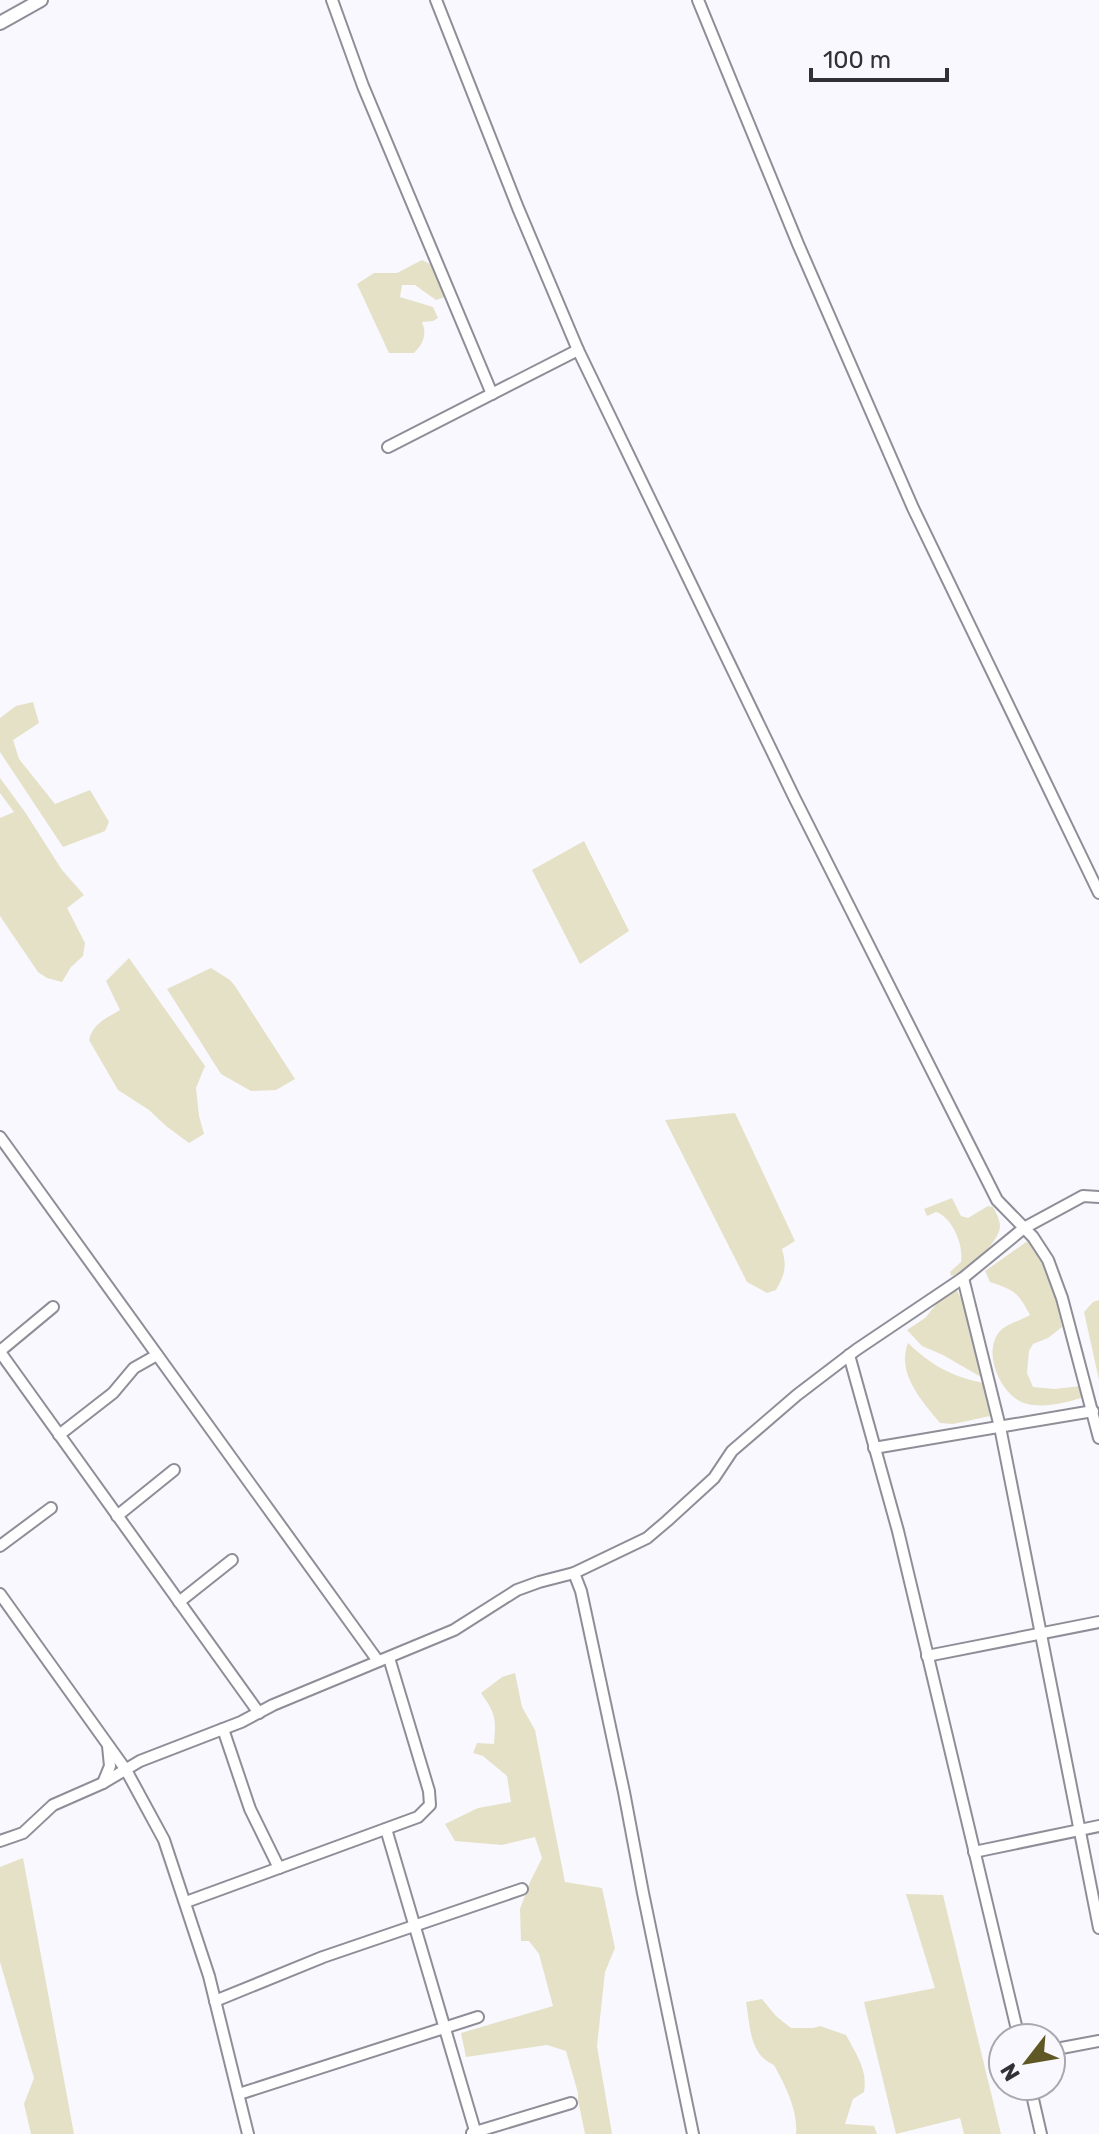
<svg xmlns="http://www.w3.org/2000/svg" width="1099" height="2134" viewBox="0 0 1099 2134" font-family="Rubik,sans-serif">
  <rect width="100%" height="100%" fill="#f9f8fe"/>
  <!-- green -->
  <g fill="#e5e1c7">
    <path d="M422,260L432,265L445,297L436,300L415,285H402L400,297L433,307L438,318L433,321L422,322C427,334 424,343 414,353H389L357,284L374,273H397Z"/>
    <polygon points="33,702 39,723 13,740 19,759 55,804 90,790 109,822 105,831 63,847 0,752 0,718 16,706"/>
    <polygon points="0,778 25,812 62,870 84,895 67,908 85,943 83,956 71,967 62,982 47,978 38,972 0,916 0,818 14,812 0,793"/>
    <polygon points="584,841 629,931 580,964 532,870"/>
    <path d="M129,958L205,1066L196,1088L199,1116L204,1134L189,1143L166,1126L149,1110L118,1090L89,1040C93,1023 107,1018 120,1010L106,981Z"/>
    <polygon points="211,968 230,980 235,986 295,1079 276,1090 251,1091 221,1074 167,989"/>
    <path d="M735,1113L795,1241L782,1249C787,1267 785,1274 776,1290L767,1293L747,1282L665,1120Z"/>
    <path d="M952,1198L961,1216L968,1218L988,1206L993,1207C996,1213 1000,1219 1000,1226C1000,1242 966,1273 951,1276L950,1272L961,1262C964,1245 952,1217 936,1212L927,1216L924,1209Z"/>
    <path d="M1029,1240C1046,1264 1057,1298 1062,1327L1048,1338L1033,1344L1029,1351L1027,1373L1033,1387L1054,1389L1081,1386L1084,1394L1081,1398C1064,1403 1042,1409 1024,1403C1000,1395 980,1349 1002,1329C1009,1323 1022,1320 1030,1315C1018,1292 1014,1290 990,1282L985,1271Z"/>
    <polygon points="956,1289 964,1304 981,1377 943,1355 922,1346 907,1330 925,1318 939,1301"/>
    <polygon points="1099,1300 1099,1380 1084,1312 1093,1302"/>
    <path d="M908,1343C931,1365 952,1377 984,1383L990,1416L953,1424L940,1423C922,1401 896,1373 908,1343Z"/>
    <path d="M515,1673L522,1707L535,1730L565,1882L602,1888L615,1948L605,1972L597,2046L612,2134H585L578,2100V2093L566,2051L547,2045L466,2057L461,2033L553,2006L539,1954L529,1941H521L520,1909L530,1882L542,1858L535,1837L502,1845L455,1841L445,1824L478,1808L511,1802L507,1776L483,1756L473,1753L477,1743L494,1744C496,1717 496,1715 481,1693L502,1677Z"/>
    <polygon points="23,1858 74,2134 31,2134 24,2104 34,2078 0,1962 0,1867"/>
    <polygon points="906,1894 943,1895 1001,2134 964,2134 960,2118 896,2134 864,2002 935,1988"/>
    <path d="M762,1999L776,2016L791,2028H813L820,2026L846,2035C856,2054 868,2070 864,2092L853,2099L845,2124L874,2126L877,2134H796C798,2110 785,2085 774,2065C749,2055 750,2024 746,2002Z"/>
  </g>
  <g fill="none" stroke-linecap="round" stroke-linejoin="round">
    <!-- minor casing -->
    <g stroke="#8f8e98" stroke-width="14">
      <g id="minor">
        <polyline points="332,0 363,86 492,394"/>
        <polyline points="436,0 518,208 578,350 794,797 997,1200 1033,1237 1048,1260 1062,1298 1099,1438"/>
        <polyline points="698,0 798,244 913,508 1099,893"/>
        <polyline points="388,447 578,350"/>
        <polyline points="0,1137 378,1661"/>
        <polyline points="963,1278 1000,1427 1099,1928"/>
        <polyline points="0,1351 53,1307"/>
        <polyline points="0,1352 259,1713"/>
        <polyline points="849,1355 898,1531 1019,2038"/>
        <polyline points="59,1435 113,1393 134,1368 157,1355"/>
        <polyline points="874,1448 1093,1411"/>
        <polyline points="117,1516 174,1470"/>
        <polyline points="0,1546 51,1508"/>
        <polyline points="574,1573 581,1591 624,1792 643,1893 693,2134"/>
        <polyline points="0,1594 126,1770 164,1840 209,1976 248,2134"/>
        <polyline points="179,1602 232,1560"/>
        <polyline points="927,1656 1099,1622"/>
        <polyline points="223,1729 250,1809 279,1868"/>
        <polyline points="103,1783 110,1766 108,1746"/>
        <polyline points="386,1829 476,2134"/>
        <polyline points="0,1841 23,1833 53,1805 103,1783 140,1761 241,1722 273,1705 454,1630 517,1590 539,1582 574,1573 647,1538 667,1521 714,1478 732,1451 797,1395 856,1350 963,1278 1024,1228 1083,1196 1099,1197"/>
        <polyline points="974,1852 1099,1826"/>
        <polyline points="186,1902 418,1817 430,1805 429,1791 389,1658"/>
        <polyline points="215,2001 323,1957 522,1889"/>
        <polyline points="1051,2050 1099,2041"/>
        <polyline points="1030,2086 1041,2134"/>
        <polyline points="239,2094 478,2017"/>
        <polyline points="472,2133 571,2103"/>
      </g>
    </g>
    <!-- tertiary casing -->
    <g stroke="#8f8e98" stroke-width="16">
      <polyline id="tertiary" points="0,23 41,0"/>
    </g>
    <!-- minor -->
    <use href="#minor" stroke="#fff" stroke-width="10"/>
    <!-- tertiary -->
    <use href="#tertiary" stroke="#fff" stroke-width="12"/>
  </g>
  <!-- north arrow -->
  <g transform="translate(1027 2062) rotate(239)"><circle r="38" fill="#f9f8fe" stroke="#a9a8ae" stroke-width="2"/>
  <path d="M0-6L14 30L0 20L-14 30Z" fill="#605824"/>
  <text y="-12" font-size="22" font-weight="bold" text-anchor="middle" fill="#323135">N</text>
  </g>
  <!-- scale -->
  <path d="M811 68v12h136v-12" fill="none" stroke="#323135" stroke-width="4"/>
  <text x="823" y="68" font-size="24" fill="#323135" stroke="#f9f8fe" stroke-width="6" paint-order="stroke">100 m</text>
</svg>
